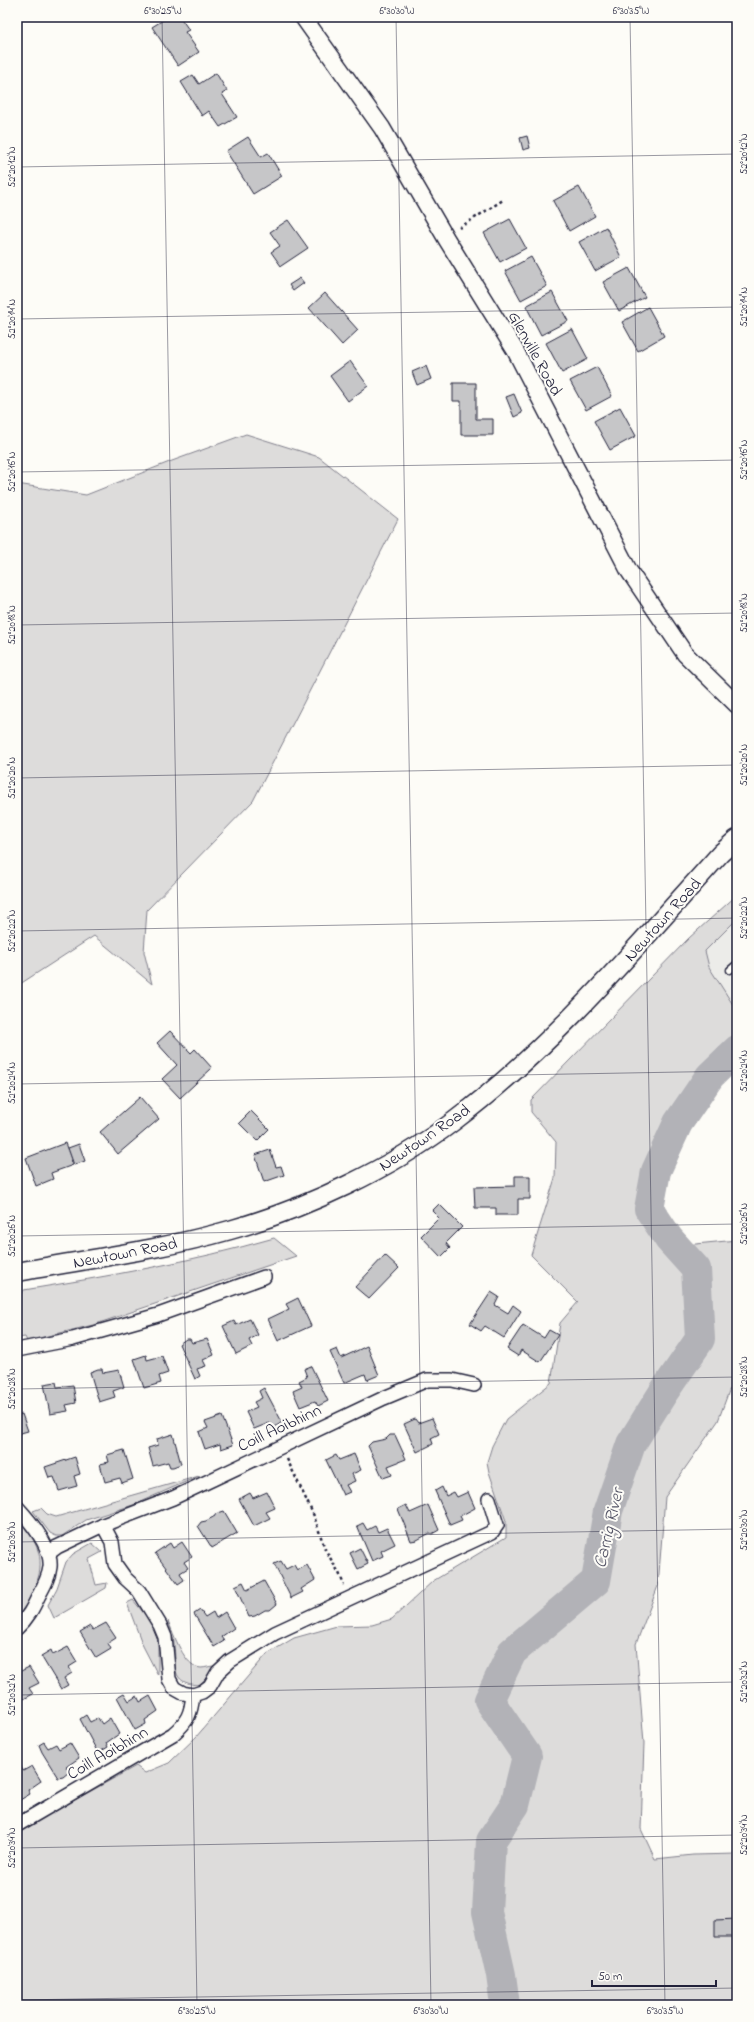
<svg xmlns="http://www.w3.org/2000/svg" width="754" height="2022" viewBox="0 0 754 2022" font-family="'Indie Flower',sans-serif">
  <rect width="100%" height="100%" fill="#fdfcf7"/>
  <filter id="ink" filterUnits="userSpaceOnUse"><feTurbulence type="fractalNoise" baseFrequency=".025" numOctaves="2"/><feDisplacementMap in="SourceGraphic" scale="8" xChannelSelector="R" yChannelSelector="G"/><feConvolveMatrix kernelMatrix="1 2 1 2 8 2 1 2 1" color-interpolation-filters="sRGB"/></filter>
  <g filter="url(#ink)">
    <!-- built -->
    <polygon fill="#ecece9" points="737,919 737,1011 709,967 705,951"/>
    <!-- green -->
    <g fill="#dddcdb" stroke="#807f8b">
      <polygon points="246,434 319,457 398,519 253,801 147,910 144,952 152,984 94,936 17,986 17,484 86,495 172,461"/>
      <polygon points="737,895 737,919 705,951 709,967 737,1011 737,1049 712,1074 684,1113 670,1141 649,1209 675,1246 737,1240 737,1369 718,1421 665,1497 658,1586 636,1644 644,1743 641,1829 655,1859 693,1855 737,1854 737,2005 17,2005 17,1832 136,1766 145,1773 169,1763 196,1737 267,1654 294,1638 337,1626 372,1625 392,1619 433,1581 506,1537 506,1521 489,1472 487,1462 492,1446 506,1419 551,1383 560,1323 578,1302 531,1255 555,1178 556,1142 531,1112 531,1100 689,938"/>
      <path d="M274,1238L296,1256L93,1325L27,1341L25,1337L17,1338V1298L24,1290C109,1276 191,1262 274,1238Z"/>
      <polygon points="199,1476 133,1505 86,1520 62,1536 56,1536 50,1533 33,1511 41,1508 47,1514 56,1517"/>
      <path d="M17,1518C38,1543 48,1560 33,1591C28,1601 24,1610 17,1618Z"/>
      <polygon points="92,1543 102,1552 89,1559 96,1585 107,1583 106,1588 54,1618 48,1605 57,1588 66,1562 73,1554"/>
      <polygon points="133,1600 153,1624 158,1640 158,1675 143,1646 127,1603"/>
      <path d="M168,1621C174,1634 184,1667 201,1668C205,1668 210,1666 214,1666L206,1678L199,1685C169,1683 177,1666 174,1645C174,1637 170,1628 168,1621Z"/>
    </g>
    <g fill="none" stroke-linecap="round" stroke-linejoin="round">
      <!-- river -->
      <polyline stroke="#b2b2b7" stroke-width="30" points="505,2005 501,1975 487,1912 491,1841 515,1805 527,1756 489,1700 512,1652 596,1581 608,1511 631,1444 663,1393 700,1339 696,1269 669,1239 649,1209 656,1171 678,1123 710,1076 737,1050"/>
    </g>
    <!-- building -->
    <g fill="#c6c6c8" stroke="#22223b">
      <polygon points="168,17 180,17 189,30 185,32 199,52 178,66 152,27"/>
      <polygon points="216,73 227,91 222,94 237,117 220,127 209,111 202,116 181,82 193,75 199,84"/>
      <polygon points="527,136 530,148 523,150 520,138"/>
      <polygon points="248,137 261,157 268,153 282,176 253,194 226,151"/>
      <polygon points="579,187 595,216 569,231 553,201"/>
      <polygon points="510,219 526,248 500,262 484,233"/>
      <polygon points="288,220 308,248 281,266 271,252 280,246 270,232"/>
      <polygon points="606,227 621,257 595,271 579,242"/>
      <polygon points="531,257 547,286 521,300 505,271"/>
      <polygon points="629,268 645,297 619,311 603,282"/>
      <polygon points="300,278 304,283 293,291 289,285"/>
      <polygon points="552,292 568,321 541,335 526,306"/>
      <polygon points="325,293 358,330 342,345 309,308"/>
      <polygon points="648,307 664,336 638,351 622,322"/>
      <polygon points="572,329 588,359 562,373 546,343"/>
      <polygon points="350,361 368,386 348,401 330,376"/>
      <polygon points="426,366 431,379 417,385 412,372"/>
      <polygon points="597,367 612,396 586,410 570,381"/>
      <polygon points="453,383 476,383 476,419 493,419 493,435 461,435 461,401 453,401"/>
      <polygon points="514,394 522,413 514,417 506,397"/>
      <polygon points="620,407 636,436 610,450 594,421"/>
      <polygon points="170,1031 191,1053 195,1049 212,1068 180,1098 162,1079 177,1065 157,1043"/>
      <polygon points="140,1097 159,1119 118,1154 100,1132"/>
      <polygon points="251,1111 269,1129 257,1141 239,1123"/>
      <polygon points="65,1143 73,1165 51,1173 53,1179 36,1186 26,1158"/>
      <polygon points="79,1144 85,1161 74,1165 68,1148"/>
      <polygon points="270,1150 276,1167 281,1166 284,1175 264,1182 255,1155"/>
      <polygon points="515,1176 530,1176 530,1199 518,1199 518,1215 496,1215 496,1208 475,1208 474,1187 515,1186"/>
      <polygon points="439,1204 462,1227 446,1243 450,1248 441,1257 421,1236 439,1218 432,1211"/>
      <polygon points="385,1255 399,1268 369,1299 355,1287"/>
      <polygon points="491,1292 499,1297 495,1305 508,1313 513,1305 521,1311 504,1338 485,1326 481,1331 470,1324"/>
      <polygon points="298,1298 311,1326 278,1341 268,1319 289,1309 286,1304"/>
      <polygon points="250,1319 258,1335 249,1340 252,1346 236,1354 223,1326 234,1321 236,1325"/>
      <polygon points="523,1325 544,1338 549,1330 558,1335 540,1362 521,1350 518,1356 507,1349"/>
      <polygon points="186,1339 190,1339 192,1343 207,1339 214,1355 203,1360 206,1366 197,1369 200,1376 195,1379 179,1344"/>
      <polygon points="367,1346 379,1375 367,1380 365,1374 344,1383 330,1352 337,1349 341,1358"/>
      <polygon points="146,1355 147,1360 162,1356 168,1373 159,1376 161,1383 144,1388 134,1359"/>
      <polygon points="311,1366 328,1401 318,1406 315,1401 300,1407 293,1391 302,1387 299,1381 307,1377 304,1369"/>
      <polygon points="98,1369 102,1369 103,1373 119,1370 124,1387 113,1391 115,1397 99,1402 90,1372"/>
      <polygon points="56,1382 57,1387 73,1385 76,1403 66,1405 68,1411 50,1414 44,1384"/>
      <polygon points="264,1388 282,1422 275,1427 271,1428 269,1423 254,1429 246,1412 257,1407 254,1402 262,1398 259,1391"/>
      <polygon points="22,1414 28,1431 17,1434 17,1416"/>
      <polygon points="222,1416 233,1445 221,1449 220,1444 205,1449 199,1432 208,1428 205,1422"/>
      <polygon points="432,1418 439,1434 431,1438 433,1444 417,1452 404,1424 415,1419 418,1423"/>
      <polygon points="173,1434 181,1464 173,1467 170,1467 168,1462 153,1466 148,1448 158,1445 157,1439"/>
      <polygon points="390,1435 395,1435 406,1459 388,1466 392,1475 383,1478 368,1446 372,1442 386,1439"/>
      <polygon points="124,1450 133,1479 122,1483 120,1478 105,1482 100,1464 109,1462 107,1455"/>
      <polygon points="354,1454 361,1470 352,1474 355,1481 346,1485 350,1492 343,1495 326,1460 336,1455 339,1460"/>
      <polygon points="75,1457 80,1474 74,1476 77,1486 59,1491 54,1477 49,1478 45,1467"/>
      <polygon points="442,1487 446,1496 454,1492 457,1497 468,1492 475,1508 460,1516 462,1520 450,1525 435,1491"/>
      <polygon points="267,1492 275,1508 266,1512 270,1518 254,1526 239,1499 250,1493 253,1498"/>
      <polygon points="406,1505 410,1513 428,1505 439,1530 432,1534 430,1533 417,1540 411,1541 398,1509"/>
      <polygon points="224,1511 237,1533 212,1548 198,1526 201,1522 206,1521 215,1516 215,1514"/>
      <polygon points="363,1523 367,1530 375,1526 378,1532 387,1528 395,1544 381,1551 383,1556 372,1561 357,1526"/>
      <polygon points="182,1542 192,1557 184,1562 188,1568 180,1573 184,1580 178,1584 155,1553 170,1543 173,1548"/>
      <polygon points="360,1548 368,1564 358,1569 350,1553"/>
      <polygon points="281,1561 286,1569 294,1565 297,1570 307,1565 315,1580 301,1589 303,1592 291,1598 274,1564"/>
      <polygon points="264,1581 277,1604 270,1610 265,1610 255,1616 249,1617 235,1586 243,1582 247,1590"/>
      <polygon points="200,1610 205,1617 213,1612 216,1618 225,1612 234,1628 221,1637 224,1641 214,1647 194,1614"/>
      <polygon points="106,1623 116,1638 108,1643 111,1649 96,1658 80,1632 90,1626 93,1630"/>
      <polygon points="68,1647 77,1662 69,1667 72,1673 64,1678 68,1685 61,1689 41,1656 51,1650 53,1655"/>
      <polygon points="29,1667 39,1683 29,1688 33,1694 18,1702 17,1673"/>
      <polygon points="124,1693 129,1701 137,1696 140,1702 150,1696 158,1711 145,1720 146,1724 135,1730 117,1697"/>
      <polygon points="86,1715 90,1722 98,1718 102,1724 110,1718 119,1734 106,1743 108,1747 98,1753 80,1719"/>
      <polygon points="44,1742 48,1748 56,1744 59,1749 70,1743 79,1758 66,1767 69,1772 63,1777 58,1778 42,1752 39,1745"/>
      <polygon points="20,1765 23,1771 32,1766 41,1781 28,1790 30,1794 20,1800 17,1795 17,1766"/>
      <polygon points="737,1919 737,1937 715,1937 715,1920"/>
    </g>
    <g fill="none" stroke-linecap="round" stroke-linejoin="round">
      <!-- service casing -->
      <g stroke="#22223b" stroke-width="9">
        <polyline id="service" points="730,970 737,964"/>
      </g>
      <!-- minor casing -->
      <g stroke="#22223b" stroke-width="16">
        <g id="minor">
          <polyline points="17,1350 73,1339 158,1315 264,1277"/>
          <path d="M17,1507C30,1521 52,1547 50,1567C49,1577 44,1586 39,1595C33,1608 28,1618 17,1628"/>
          <polyline points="103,1525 112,1542 115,1564 125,1578 139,1591 160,1625 165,1637 169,1679 174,1688 183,1693 193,1695 202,1692 210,1686 218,1672 230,1661 275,1633 492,1532 497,1525 489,1499"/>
          <polyline points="49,1553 57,1547 103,1525 173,1498 384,1398 427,1380 452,1380 474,1385"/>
          <path d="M19,1824L173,1734C188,1721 191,1714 193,1695"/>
        </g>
      </g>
      <!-- tertiary casing -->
      <g stroke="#22223b" stroke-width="19">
        <polyline id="tertiary" points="303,17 382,128 447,240 515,350 629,571 685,654 737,705"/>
      </g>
      <!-- secondary casing -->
      <g stroke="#22223b" stroke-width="21">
        <path id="secondary" d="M17,1272C88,1259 160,1250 230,1230C305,1209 392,1168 454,1121C555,1045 637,946 721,853L737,839"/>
      </g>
      <!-- path -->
      <g stroke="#22223b" stroke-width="2.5" stroke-dasharray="3 3" stroke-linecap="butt">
        <polyline points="459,228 503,200"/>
        <polyline points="287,1459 314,1516 325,1549 339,1573 344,1585"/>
      </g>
      <!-- service -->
      <use href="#service" stroke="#fdfcf7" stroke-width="6"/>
      <!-- minor -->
      <use href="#minor" stroke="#fdfcf7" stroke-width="13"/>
      <!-- tertiary -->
      <use href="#tertiary" stroke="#fdfcf7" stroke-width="16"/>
      <!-- secondary -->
      <use href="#secondary" stroke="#fdfcf7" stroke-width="18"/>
    </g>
  </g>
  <!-- ticks -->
  <path fill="none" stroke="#22223b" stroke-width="1" stroke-opacity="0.45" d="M162,17L197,2005M396,17L431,2005M630,17L665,2005M17,167L737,154M17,319L737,307M17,472L737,460M17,625L737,613M17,778L737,765M17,931L737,918M17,1084L737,1071M17,1236L737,1224M17,1389L737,1377M17,1542L737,1529M17,1695L737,1682M17,1848L737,1835M17,2000L737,1988"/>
  <g text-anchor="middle" stroke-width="4" stroke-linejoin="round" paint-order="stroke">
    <!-- street labels -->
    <g font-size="17" fill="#22223b" stroke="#fdfcf7">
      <text transform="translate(536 353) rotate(61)" y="6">Glenville Road</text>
      <text transform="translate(662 919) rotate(-48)" y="6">Newtown Road</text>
      <text transform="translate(424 1137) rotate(-34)" y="6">Newtown Road</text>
      <text transform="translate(125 1252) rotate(-11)" y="6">Newtown Road</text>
      <text transform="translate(279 1427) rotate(-25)" y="6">Coill Aoibhinn</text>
      <text transform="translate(107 1752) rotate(-30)" y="6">Coill Aoibhinn</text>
    </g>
    <!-- water labels -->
    <g font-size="18" font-style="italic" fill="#545466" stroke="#fdfcf7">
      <text transform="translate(608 1528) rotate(-77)" y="6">Carrig River</text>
    </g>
  </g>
  <!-- margin -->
  <rect width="754" height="2022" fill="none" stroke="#fdfcf7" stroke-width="44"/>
  <!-- scale -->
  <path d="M592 1980v6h124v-6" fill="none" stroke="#22223b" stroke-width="2"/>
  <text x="598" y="1980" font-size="12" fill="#22223b" stroke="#fdfcf7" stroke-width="3" paint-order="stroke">50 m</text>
  <rect x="22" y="22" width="710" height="1978" fill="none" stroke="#22223b" stroke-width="1.5"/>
  <g font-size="10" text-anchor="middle" fill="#22223b">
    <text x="163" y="14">6°30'25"W</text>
    <text x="397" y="14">6°30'30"W</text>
    <text x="631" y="14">6°30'35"W</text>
    <text transform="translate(743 154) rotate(-90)" y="4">52°20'12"N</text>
    <text transform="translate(11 167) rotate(-90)" y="4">52°20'12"N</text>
    <text transform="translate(743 307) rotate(-90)" y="4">52°20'14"N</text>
    <text transform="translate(11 319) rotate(-90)" y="4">52°20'14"N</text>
    <text transform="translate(743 460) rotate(-90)" y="4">52°20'16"N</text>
    <text transform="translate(11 472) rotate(-90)" y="4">52°20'16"N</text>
    <text transform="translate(743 613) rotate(-90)" y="4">52°20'18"N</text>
    <text transform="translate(11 625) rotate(-90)" y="4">52°20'18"N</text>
    <text transform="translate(743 765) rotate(-90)" y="4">52°20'20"N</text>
    <text transform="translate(11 778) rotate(-90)" y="4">52°20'20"N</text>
    <text transform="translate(743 918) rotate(-90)" y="4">52°20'22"N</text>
    <text transform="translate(11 931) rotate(-90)" y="4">52°20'22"N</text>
    <text transform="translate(743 1071) rotate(-90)" y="4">52°20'24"N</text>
    <text transform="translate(11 1083) rotate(-90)" y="4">52°20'24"N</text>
    <text transform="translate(743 1224) rotate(-90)" y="4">52°20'26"N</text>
    <text transform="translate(11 1236) rotate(-90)" y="4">52°20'26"N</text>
    <text transform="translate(743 1377) rotate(-90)" y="4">52°20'28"N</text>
    <text transform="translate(11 1389) rotate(-90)" y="4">52°20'28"N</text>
    <text transform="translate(743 1530) rotate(-90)" y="4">52°20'30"N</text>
    <text transform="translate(11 1542) rotate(-90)" y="4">52°20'30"N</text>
    <text transform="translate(743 1682) rotate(-90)" y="4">52°20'32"N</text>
    <text transform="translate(11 1695) rotate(-90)" y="4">52°20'32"N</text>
    <text transform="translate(743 1835) rotate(-90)" y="4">52°20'34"N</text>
    <text transform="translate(11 1848) rotate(-90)" y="4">52°20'34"N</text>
    <text x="197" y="2014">6°30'25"W</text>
    <text x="431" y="2014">6°30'30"W</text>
    <text x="665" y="2014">6°30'35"W</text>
  </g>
</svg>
